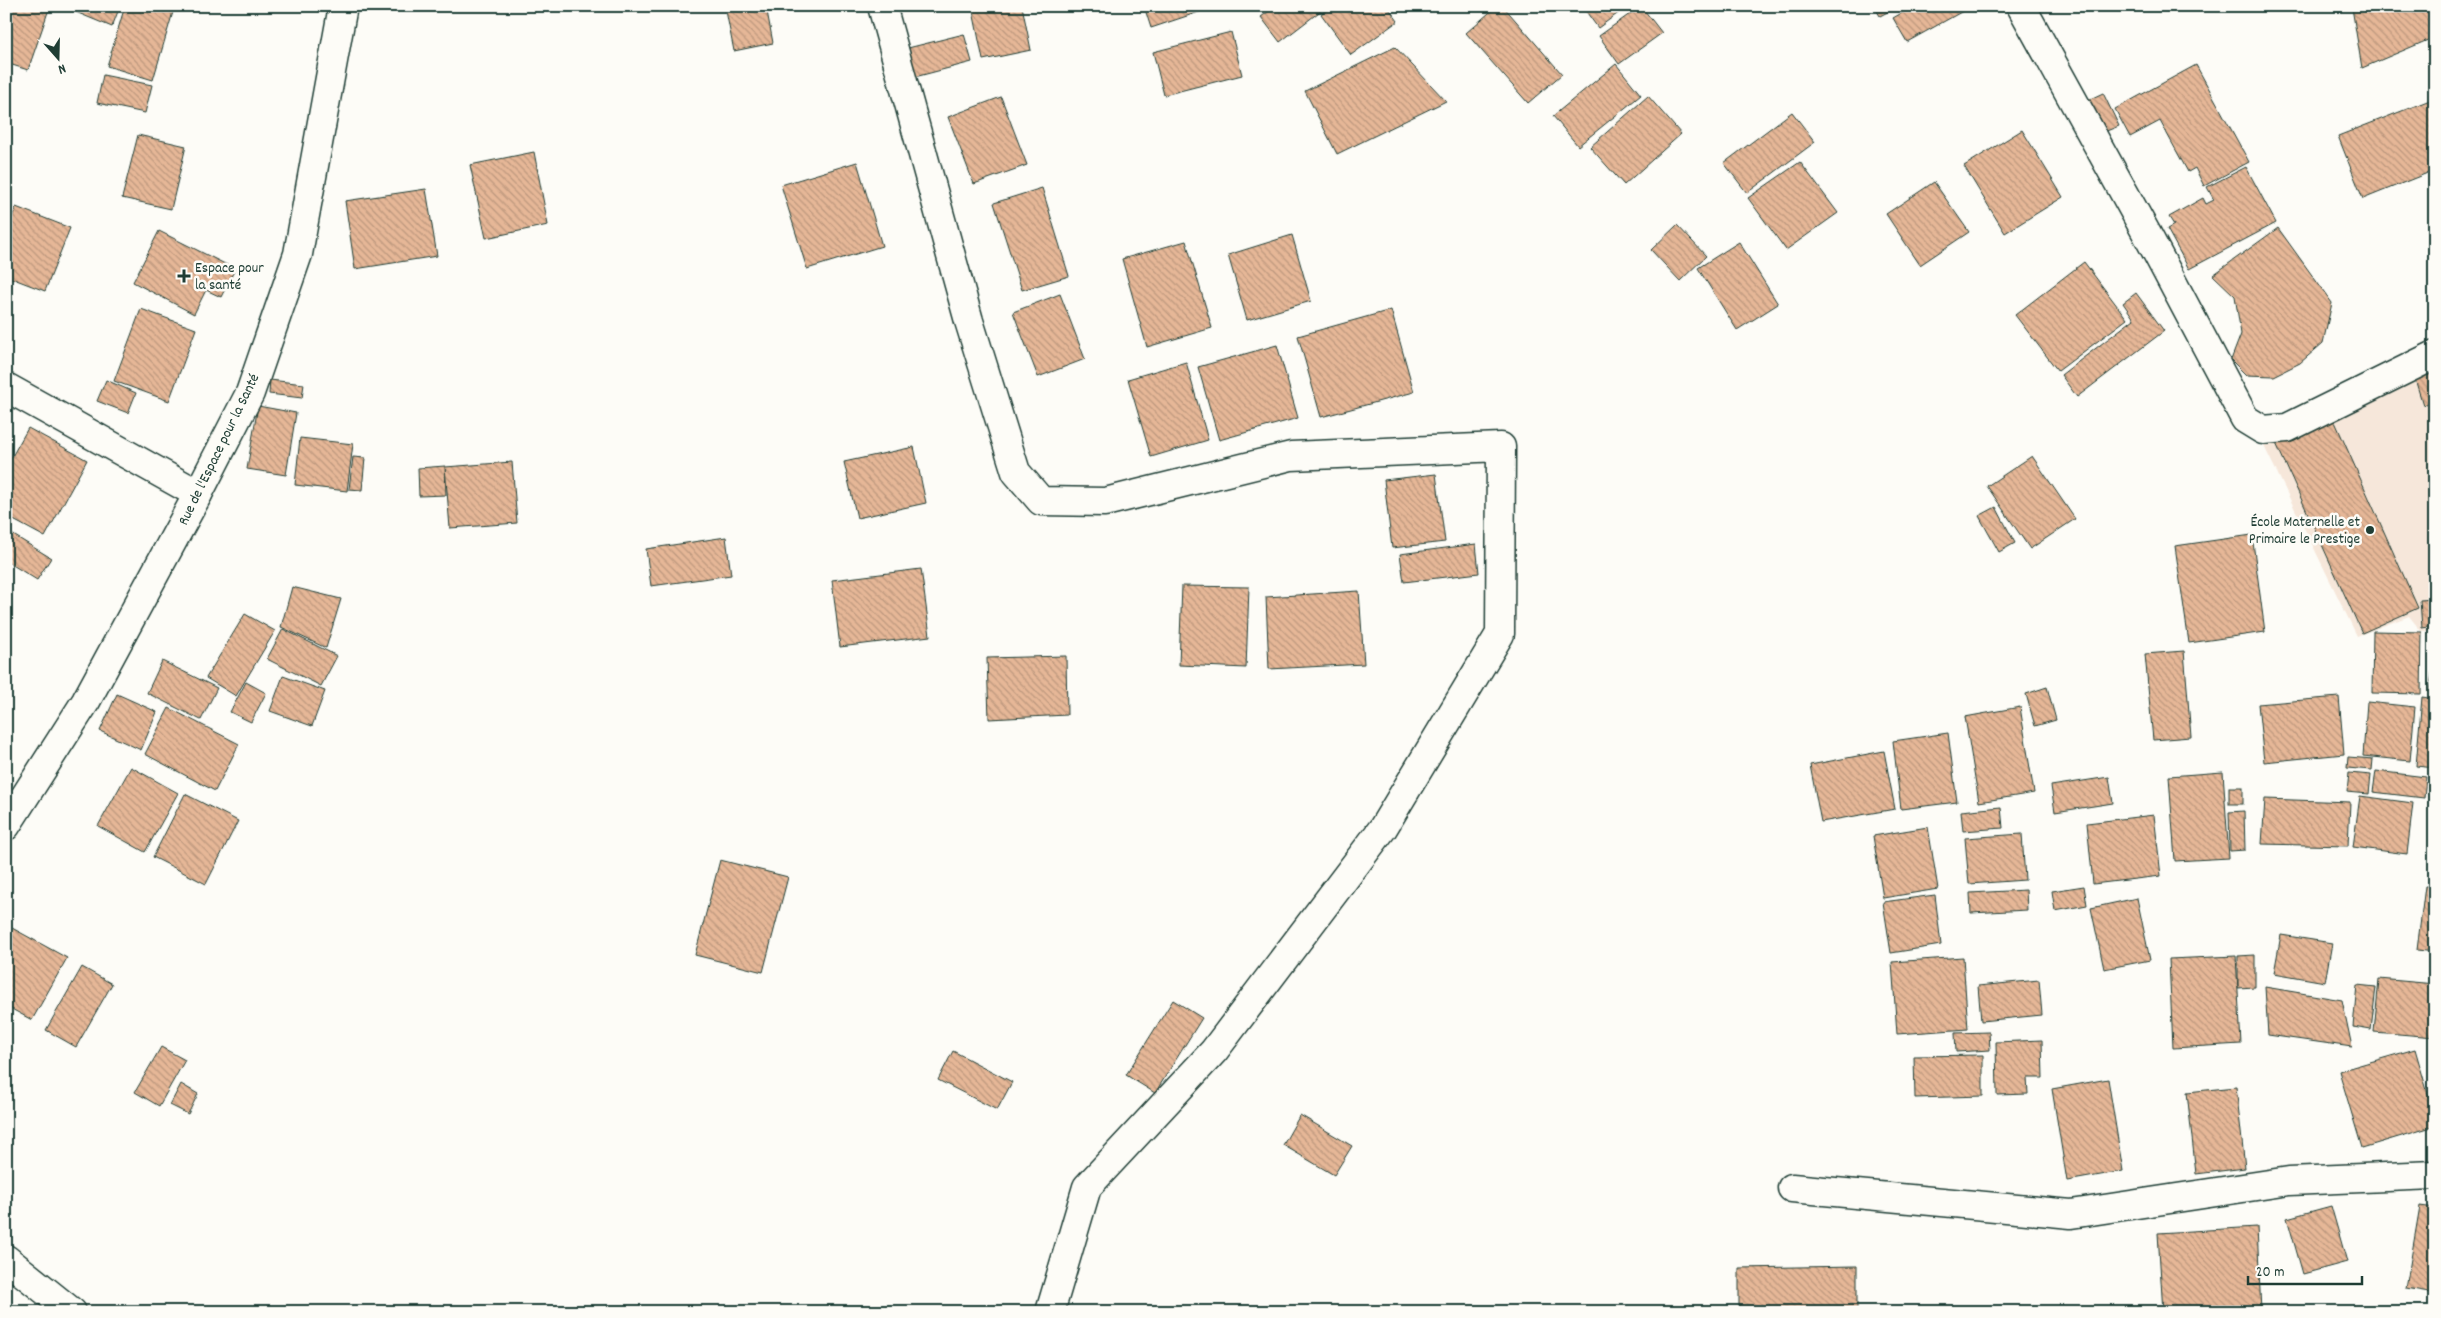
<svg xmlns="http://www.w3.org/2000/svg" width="2441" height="1318" viewBox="0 0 2441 1318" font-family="Dekko,sans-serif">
  <defs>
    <pattern id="building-back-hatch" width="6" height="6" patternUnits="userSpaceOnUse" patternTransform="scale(1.25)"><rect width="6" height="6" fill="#e6b797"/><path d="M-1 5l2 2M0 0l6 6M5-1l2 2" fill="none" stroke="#ba967c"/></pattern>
  </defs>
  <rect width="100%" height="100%" fill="#fdfcf7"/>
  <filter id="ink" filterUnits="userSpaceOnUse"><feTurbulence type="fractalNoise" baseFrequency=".02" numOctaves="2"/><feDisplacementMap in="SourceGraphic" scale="10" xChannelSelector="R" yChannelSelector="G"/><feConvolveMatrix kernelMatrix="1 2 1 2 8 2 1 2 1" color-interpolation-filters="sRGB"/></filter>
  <g filter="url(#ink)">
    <!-- built -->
    <polygon fill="#f6e7da" points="2435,360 2435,631 2421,631 2409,616 2357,636 2263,444"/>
    <!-- building -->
    <g fill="url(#building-back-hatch)" stroke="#1f3d34">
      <polygon points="6,6 50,6 28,70 6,63"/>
      <polygon points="67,6 120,6 112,27 66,8"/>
      <polygon points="125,6 153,6 173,12 153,80 107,66"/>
      <polygon points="725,6 766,6 773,43 734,51"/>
      <polygon points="972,6 1022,6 1031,50 983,60"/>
      <polygon points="1144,6 1204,6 1205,10 1151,28"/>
      <polygon points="1276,6 1327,6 1280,42 1261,17"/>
      <polygon points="1331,6 1387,6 1398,21 1351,55 1321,14"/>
      <polygon points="1497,6 1503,6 1562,74 1528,103 1466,33"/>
      <polygon points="1582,6 1628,6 1598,28"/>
      <polygon points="1641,6 1662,33 1619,64 1599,36"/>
      <polygon points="1874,6 1899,6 1880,16"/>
      <polygon points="1914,6 1972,6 1907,42 1893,18"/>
      <polygon points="2334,6 2435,6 2435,37 2362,68 2352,8"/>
      <polygon points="1231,32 1242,75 1164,95 1153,52"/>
      <polygon points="964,34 972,62 911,78 904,49"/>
      <polygon points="1395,47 1446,101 1337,154 1305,91"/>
      <polygon points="1616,64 1641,95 1578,146 1553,116"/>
      <polygon points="2196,65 2249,162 2204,186 2195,168 2188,172 2160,121 2130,137 2115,109"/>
      <polygon points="103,75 152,85 145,113 97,103"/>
      <polygon points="2103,93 2119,126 2104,132 2088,100"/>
      <polygon points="1648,96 1681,134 1624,185 1590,147"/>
      <polygon points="1001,97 1027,165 974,184 948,117"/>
      <polygon points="2430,100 2435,111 2435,170 2363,199 2338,136"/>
      <polygon points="1792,112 1815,142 1747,193 1724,163"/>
      <polygon points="2022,130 2063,197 2005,233 1964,166"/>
      <polygon points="138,135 186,146 171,209 122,198"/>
      <polygon points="534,152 548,225 486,238 470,165"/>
      <polygon points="857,162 882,246 807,269 781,185"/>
      <polygon points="1800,162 1838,213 1786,250 1748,198"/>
      <polygon points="2246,167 2276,223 2189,269 2167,229 2174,225 2169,217 2203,198 2206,204 2214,200 2207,187"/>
      <polygon points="1934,182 1969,232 1920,265 1886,214"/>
      <polygon points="1042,188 1069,276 1022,290 994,203"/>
      <polygon points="426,189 437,256 355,269 345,201"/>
      <polygon points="16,207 70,228 45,291 6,276 6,233"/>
      <polygon points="1677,225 1706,256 1680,281 1651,250"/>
      <polygon points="2278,228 2332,303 2323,343 2300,363 2274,376 2246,375 2231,360 2241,334 2235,296 2213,275"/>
      <polygon points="159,231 235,269 221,297 206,290 194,314 133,282"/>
      <polygon points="1292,235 1311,301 1247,320 1228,255"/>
      <polygon points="1186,241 1212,328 1147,347 1122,259"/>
      <polygon points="1739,242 1778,304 1737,330 1698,268"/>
      <polygon points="2084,262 2127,319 2058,371 2015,315"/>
      <polygon points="2136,293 2164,331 2077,397 2061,375 2134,319 2123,303"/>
      <polygon points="1060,294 1085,359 1038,377 1013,312"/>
      <polygon points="141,309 196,329 169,401 114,381"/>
      <polygon points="1391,310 1414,392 1321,417 1298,336"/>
      <polygon points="1277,345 1298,418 1219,440 1198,367"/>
      <polygon points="1186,362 1208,440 1151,457 1128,379"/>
      <polygon points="2435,373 2435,401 2423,405 2415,379"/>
      <polygon points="106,380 136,393 128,413 97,401"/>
      <polygon points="270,380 304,384 302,398 269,394"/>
      <polygon points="258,406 296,413 286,475 247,469"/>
      <polygon points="2435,408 2435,428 2429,410"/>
      <polygon points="2332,415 2418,608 2362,633 2275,441"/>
      <polygon points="28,428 87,460 45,537 6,516 6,467"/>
      <polygon points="300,438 353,444 347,491 295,485"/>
      <polygon points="914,447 926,503 857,518 844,462"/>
      <polygon points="2032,456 2075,519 2030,549 1987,486"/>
      <polygon points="353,457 365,458 362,490 349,489"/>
      <polygon points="512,462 517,523 450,528 445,467"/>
      <polygon points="445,466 446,495 419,496 418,468"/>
      <polygon points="1436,474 1445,542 1392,548 1384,480"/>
      <polygon points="1996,507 2015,543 1999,552 1979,516"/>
      <polygon points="10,533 51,558 37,580 6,561 6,539"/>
      <polygon points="2252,535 2265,632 2189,643 2175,546"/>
      <polygon points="726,537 731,575 651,586 646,549"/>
      <polygon points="1476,544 1479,573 1404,582 1400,554"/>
      <polygon points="921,569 930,636 840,647 832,580"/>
      <polygon points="1182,586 1249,587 1246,668 1179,665"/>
      <polygon points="292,587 341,599 326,648 281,627"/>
      <polygon points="1359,591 1364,664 1269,669 1266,597"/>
      <polygon points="2435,599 2435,626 2422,628 2420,600"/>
      <polygon points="245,614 275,631 236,696 206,678"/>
      <polygon points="283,629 337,656 321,686 267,659"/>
      <polygon points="2373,631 2422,632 2421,694 2372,693"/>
      <polygon points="2184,651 2191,737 2153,740 2145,654"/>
      <polygon points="1066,656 1067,715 989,719 987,658"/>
      <polygon points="2435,658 2435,690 2429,690"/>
      <polygon points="162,661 217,688 201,720 147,693"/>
      <polygon points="283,676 325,691 312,726 270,711"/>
      <polygon points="246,682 266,693 251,722 230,712"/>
      <polygon points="2047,687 2056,720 2035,726 2026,694"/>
      <polygon points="117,694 157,712 141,750 100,731"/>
      <polygon points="2339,697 2344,754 2264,762 2258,704"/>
      <polygon points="2422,697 2435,699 2435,768 2416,766"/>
      <polygon points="2367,702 2415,707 2410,761 2363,756"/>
      <polygon points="2020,707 2034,793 1979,802 1965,717"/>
      <polygon points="169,708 239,744 215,791 145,754"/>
      <polygon points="1948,733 1957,802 1901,809 1893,741"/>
      <polygon points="1884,751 1895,809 1821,822 1810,765"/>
      <polygon points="2348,757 2373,759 2372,770 2347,768"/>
      <polygon points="131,767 178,793 145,852 98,826"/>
      <polygon points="2376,771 2426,777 2424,798 2373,792"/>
      <polygon points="2223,772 2229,858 2175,861 2169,776"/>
      <polygon points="2349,773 2371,775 2369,794 2347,792"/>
      <polygon points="2109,777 2113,803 2055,812 2051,786"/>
      <rect x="2229" y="787" width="14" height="17"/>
      <polygon points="185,794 238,821 206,884 153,857"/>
      <polygon points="2360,796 2413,803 2407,854 2353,847"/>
      <polygon points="2265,799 2350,802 2348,846 2262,844"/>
      <polygon points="2001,807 2003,828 1963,831 1961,811"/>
      <polygon points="2244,811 2245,850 2230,851 2229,812"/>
      <polygon points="2154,815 2161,876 2093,884 2087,823"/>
      <polygon points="1928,827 1938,889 1883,898 1873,836"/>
      <polygon points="2022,834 2025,880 1969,884 1965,838"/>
      <polygon points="720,860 788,877 763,972 695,955"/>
      <polygon points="2084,886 2087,905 2055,911 2052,891"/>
      <polygon points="2425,886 2435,887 2435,952 2417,950"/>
      <polygon points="2026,890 2027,910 1971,913 1970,893"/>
      <polygon points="1935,895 1941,945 1891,953 1883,902"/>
      <polygon points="2137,898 2150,960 2104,969 2091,908"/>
      <polygon points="12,928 67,958 32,1020 6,1006 6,938"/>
      <polygon points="2281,935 2332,943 2325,982 2274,973"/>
      <polygon points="2255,955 2255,987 2238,988 2238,956"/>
      <polygon points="2236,956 2241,1044 2173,1048 2169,959"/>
      <polygon points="1963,957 1968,1029 1897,1034 1892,962"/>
      <polygon points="82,967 112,984 76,1047 46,1030"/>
      <polygon points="2379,979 2435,984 2435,1037 2374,1032"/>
      <polygon points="2039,980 2042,1015 1981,1021 1978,986"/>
      <polygon points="2357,985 2376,987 2371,1030 2353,1027"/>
      <polygon points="2265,987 2342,1000 2352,1047 2268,1035"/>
      <polygon points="1173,1000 1202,1018 1155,1093 1126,1075"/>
      <polygon points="1989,1032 1990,1050 1956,1052 1955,1033"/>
      <polygon points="2042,1040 2043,1078 2027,1078 2028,1094 1997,1095 1996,1042"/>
      <polygon points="161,1047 185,1060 159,1106 135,1092"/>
      <polygon points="2415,1049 2435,1118 2435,1126 2362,1148 2339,1071"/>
      <polygon points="953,1051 1012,1082 997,1110 938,1080"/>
      <polygon points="1983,1055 1983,1096 1915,1098 1914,1056"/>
      <polygon points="2108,1079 2123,1171 2067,1181 2052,1089"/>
      <polygon points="181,1084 198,1094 188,1114 170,1105"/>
      <polygon points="2236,1087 2245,1168 2196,1174 2187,1092"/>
      <polygon points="1300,1115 1352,1146 1334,1175 1283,1145"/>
      <polygon points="2331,1206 2347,1262 2303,1274 2287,1218"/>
      <polygon points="2420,1206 2435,1208 2435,1293 2406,1288"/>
      <polygon points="2257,1227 2261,1312 2163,1312 2158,1233"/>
      <polygon points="1857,1266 1857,1312 1739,1312 1739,1268"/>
    </g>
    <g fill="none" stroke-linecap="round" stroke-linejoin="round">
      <!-- minor casing -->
      <g stroke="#1f3d34" stroke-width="31">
        <g id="minor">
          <polyline points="882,6 969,321 1016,472 1041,501 1105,502 1291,456 1501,447 1500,634 1383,828 1214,1051 1087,1187 1050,1312"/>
          <polyline points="2021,6 2148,236 2245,419 2263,430 2287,428 2435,355"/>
          <polyline points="6,387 198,494"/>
          <polyline points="6,826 86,701 198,494 250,393 298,254 343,6"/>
          <polyline points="1792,1188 2071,1214 2289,1181 2435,1175"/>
          <polyline points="6,1259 72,1312"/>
        </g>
      </g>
      <!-- minor -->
      <use href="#minor" stroke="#fdfcf7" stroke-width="28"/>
    </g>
  </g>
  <!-- markers -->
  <g fill="#1f3d34" stroke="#fdfcf7" stroke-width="2">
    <path d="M181.5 268.5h5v5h5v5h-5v5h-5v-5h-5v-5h5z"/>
    <circle cx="2370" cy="530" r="5"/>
  </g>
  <g text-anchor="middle" stroke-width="5" stroke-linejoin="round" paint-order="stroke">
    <!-- poi labels -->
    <g font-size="15" fill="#1f3d34" stroke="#fdfcf7" text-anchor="start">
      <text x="195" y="272">Espace pour<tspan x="195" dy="17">la santé</tspan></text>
      <text x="2360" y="526" text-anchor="end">École Maternelle et<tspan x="2360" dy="17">Primaire le Prestige</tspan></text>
    </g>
    <!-- street labels -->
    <g font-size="15" fill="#1f3d34" stroke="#fdfcf7">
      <text transform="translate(218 449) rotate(-64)" y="5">Rue de l'Espace pour la Santé</text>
    </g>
  </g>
  <!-- margin -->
  <rect width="2441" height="1318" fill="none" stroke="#fdfcf7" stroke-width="25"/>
  <rect x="12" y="12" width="2416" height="1293" fill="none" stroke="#1f3d34" stroke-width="2" filter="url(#ink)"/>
  <!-- north arrow -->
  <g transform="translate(58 58) rotate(160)" stroke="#fdfcf7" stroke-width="4" paint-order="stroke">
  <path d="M0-4L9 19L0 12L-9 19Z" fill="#1f3d34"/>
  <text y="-8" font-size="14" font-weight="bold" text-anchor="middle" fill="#1f3d34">N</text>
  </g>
  <!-- scale -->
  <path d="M2248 1276v8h114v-8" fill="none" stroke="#1f3d34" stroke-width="2.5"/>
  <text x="2256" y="1276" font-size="15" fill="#1f3d34" stroke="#fdfcf7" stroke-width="4" paint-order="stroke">20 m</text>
</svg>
